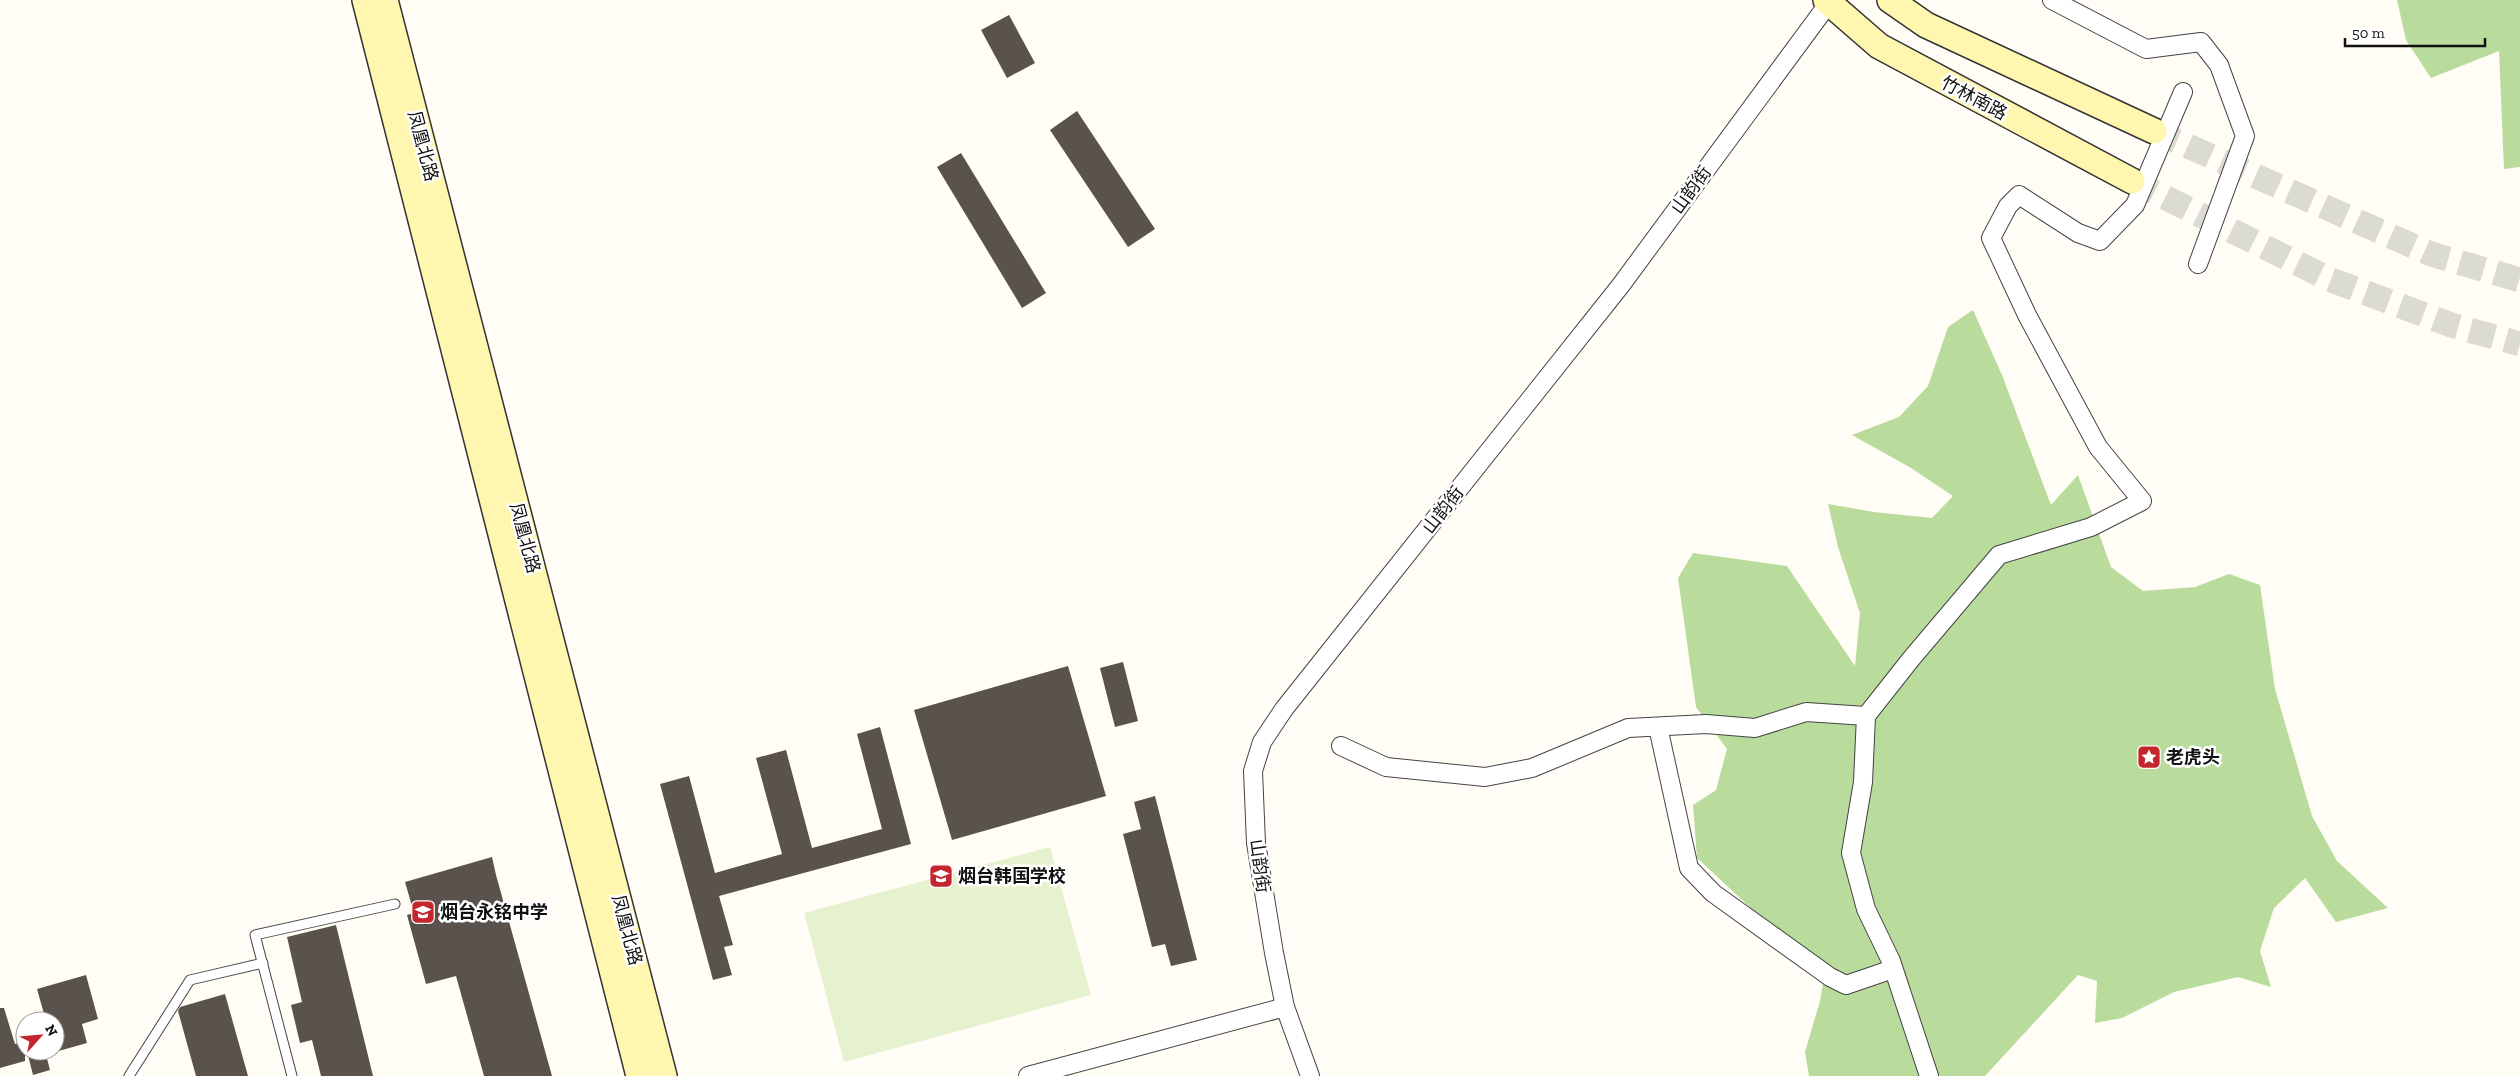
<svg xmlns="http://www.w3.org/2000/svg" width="2520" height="1076" viewBox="0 0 2520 1076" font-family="'Zilla Slab','Noto Sans SC',serif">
  <rect width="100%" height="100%" fill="#fffdf5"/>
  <!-- forest -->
  <g fill="#b9dc9c">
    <polygon points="2397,0 2520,0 2520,167 2504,169 2499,51 2431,78 2406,40"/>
    <polygon points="1973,310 2002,375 2051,505 2078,475 2111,567 2143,591 2195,587 2229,574 2260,585 2275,689 2312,816 2337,861 2388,908 2336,922 2305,878 2274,908 2260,951 2271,987 2238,977 2174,992 2122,1018 2095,1023 2097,981 2078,975 1985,1076 1809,1076 1805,1052 1820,1001 1826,966 1767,923 1697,858 1693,805 1716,790 1727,749 1696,707 1678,578 1693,553 1787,566 1855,666 1860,613 1838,547 1828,504 1874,512 1932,518 1953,496 1911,468 1852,435 1899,417 1928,386 1948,327"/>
  </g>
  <!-- pitch -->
  <polygon fill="#e6f2cf" points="1050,847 1091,995 844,1062 804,913"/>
  <!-- building -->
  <g fill="#5a524d">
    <polygon points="1009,15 1035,63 1007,78 981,30"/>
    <polygon points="1077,111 1155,229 1128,247 1050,130"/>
    <polygon points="961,153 1046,293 1022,308 937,167"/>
    <polygon points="1123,662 1138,721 1115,727 1100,668"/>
    <polygon points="1068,666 1106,796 952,840 914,710"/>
    <polygon points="880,727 911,844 719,896 733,945 724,947 732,975 713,980 660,784 689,776 715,873 782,854 756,758 786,750 812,848 882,829 857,734"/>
    <polygon points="1155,796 1197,960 1171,966 1165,944 1152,947 1123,834 1141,829 1134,802"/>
    <polygon points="492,857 496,875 552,1076 484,1076 456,976 426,984 407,915 414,913 405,882"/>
    <polygon points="336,925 373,1076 321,1076 312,1040 300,1043 291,1005 302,1002 287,937"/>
    <polygon points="86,975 98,1019 82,1024 87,1043 55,1052 55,1021 46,1021 37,989"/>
    <polygon points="225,994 248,1076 196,1076 178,1011 180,1007"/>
    <polygon points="0,1008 4,1008 15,1044 25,1041 25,1061 0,1068"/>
    <polygon points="27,1051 45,1051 50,1070 33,1075"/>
  </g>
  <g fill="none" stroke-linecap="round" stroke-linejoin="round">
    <!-- secondary-tunnel -->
    <g stroke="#dbdad3" stroke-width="25" stroke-dasharray="25 12" stroke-linecap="butt">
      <polyline points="2154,131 2431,254 2520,280"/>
      <polyline points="2132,181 2329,279 2454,326 2520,344"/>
    </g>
    <!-- lane casing -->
    <g stroke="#444" stroke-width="11">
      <g id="lane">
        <polyline points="129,1076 190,980 263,963"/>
        <polyline points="292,1076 255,935 395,904"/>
      </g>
    </g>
    <!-- street casing -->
    <g stroke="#444" stroke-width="20">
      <g id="street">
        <polyline points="2052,0 2146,49 2201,42 2219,65 2245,136 2198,264"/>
        <polyline points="1866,716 1863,782 1851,853 1866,909 1891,961 1929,1076"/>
        <polyline points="1658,727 1689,868 1713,893 1830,977 1846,985 1893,969"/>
        <polyline points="1341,746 1386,767 1485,777 1532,768 1628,728 1706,724 1755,728 1806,712 1866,716 1911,659 1999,555 2091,527 2142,501 2098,447 2027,315 1991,238 2008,206 2019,195 2078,233 2100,241 2135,205 2183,92"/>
        <polyline points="1028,1076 1285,1007"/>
        <polyline points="1310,1076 1285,1007 1274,953 1256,843 1253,771 1262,742 1284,709 1621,285 1831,0"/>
      </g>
    </g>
    <!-- secondary casing -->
    <g stroke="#333" stroke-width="28">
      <g id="secondary">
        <polyline points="365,0 639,1076"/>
        <polyline points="385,0 664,1076"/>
        <polyline points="1826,0 1879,46 2132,181"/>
        <polyline points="1890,0 1926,25 2154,131"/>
      </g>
    </g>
    <!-- lane -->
    <use href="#lane" stroke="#fff" stroke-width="9"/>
    <!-- street -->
    <use href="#street" stroke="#fff" stroke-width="18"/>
    <!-- secondary -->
    <use href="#secondary" stroke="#fff6b0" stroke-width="25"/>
  </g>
  <!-- icons -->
  <defs>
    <g id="sight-square" transform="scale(1.25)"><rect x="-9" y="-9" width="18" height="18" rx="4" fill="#c4262e" stroke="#fff"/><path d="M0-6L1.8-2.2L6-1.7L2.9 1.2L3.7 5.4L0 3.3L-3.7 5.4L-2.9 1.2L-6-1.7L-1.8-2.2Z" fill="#fff"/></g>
    <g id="school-square" transform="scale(1.25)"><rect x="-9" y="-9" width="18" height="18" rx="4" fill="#c4262e" stroke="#fff"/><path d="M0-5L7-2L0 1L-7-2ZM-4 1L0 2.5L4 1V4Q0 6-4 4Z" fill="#fff"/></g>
  </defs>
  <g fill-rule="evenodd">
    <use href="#sight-square" x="2149" y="757"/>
    <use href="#school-square" x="941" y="876"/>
    <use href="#school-square" x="423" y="912"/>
  </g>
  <g text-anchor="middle" stroke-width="5" stroke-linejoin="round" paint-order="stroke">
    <!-- street labels -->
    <g font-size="18" fill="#111" stroke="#fff">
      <text transform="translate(1974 98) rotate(28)" y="6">竹林南路</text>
      <text transform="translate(423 146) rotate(75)" y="6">凤凰北路</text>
      <text transform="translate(1691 190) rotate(-54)" y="6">山韵街</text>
      <text transform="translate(1443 510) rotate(-52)" y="6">山韵街</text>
      <text transform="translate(525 538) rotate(75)" y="6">凤凰北路</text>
      <text transform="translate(1260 866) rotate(82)" y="6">山韵街</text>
      <text transform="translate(627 930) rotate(75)" y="6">凤凰北路</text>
    </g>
    <!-- poi labels -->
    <g font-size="18" font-weight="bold" fill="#111" stroke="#fff" text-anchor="start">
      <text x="2166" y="763">老虎头</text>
      <text x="958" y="882">烟台韩国学校</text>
      <text x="440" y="918">烟台永铭中学</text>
    </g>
  </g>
  <!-- north arrow -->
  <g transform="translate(40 1036) rotate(63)"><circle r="24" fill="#ffffff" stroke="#a0a0a0"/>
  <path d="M0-4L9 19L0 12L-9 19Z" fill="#c4262e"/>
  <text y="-8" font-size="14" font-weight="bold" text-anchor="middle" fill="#111111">N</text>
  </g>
  <!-- scale -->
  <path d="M2345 38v8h140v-8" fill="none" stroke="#111111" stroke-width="2.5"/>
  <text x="2352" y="38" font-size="15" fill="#111111" stroke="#ffffff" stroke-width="4" paint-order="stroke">50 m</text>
</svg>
